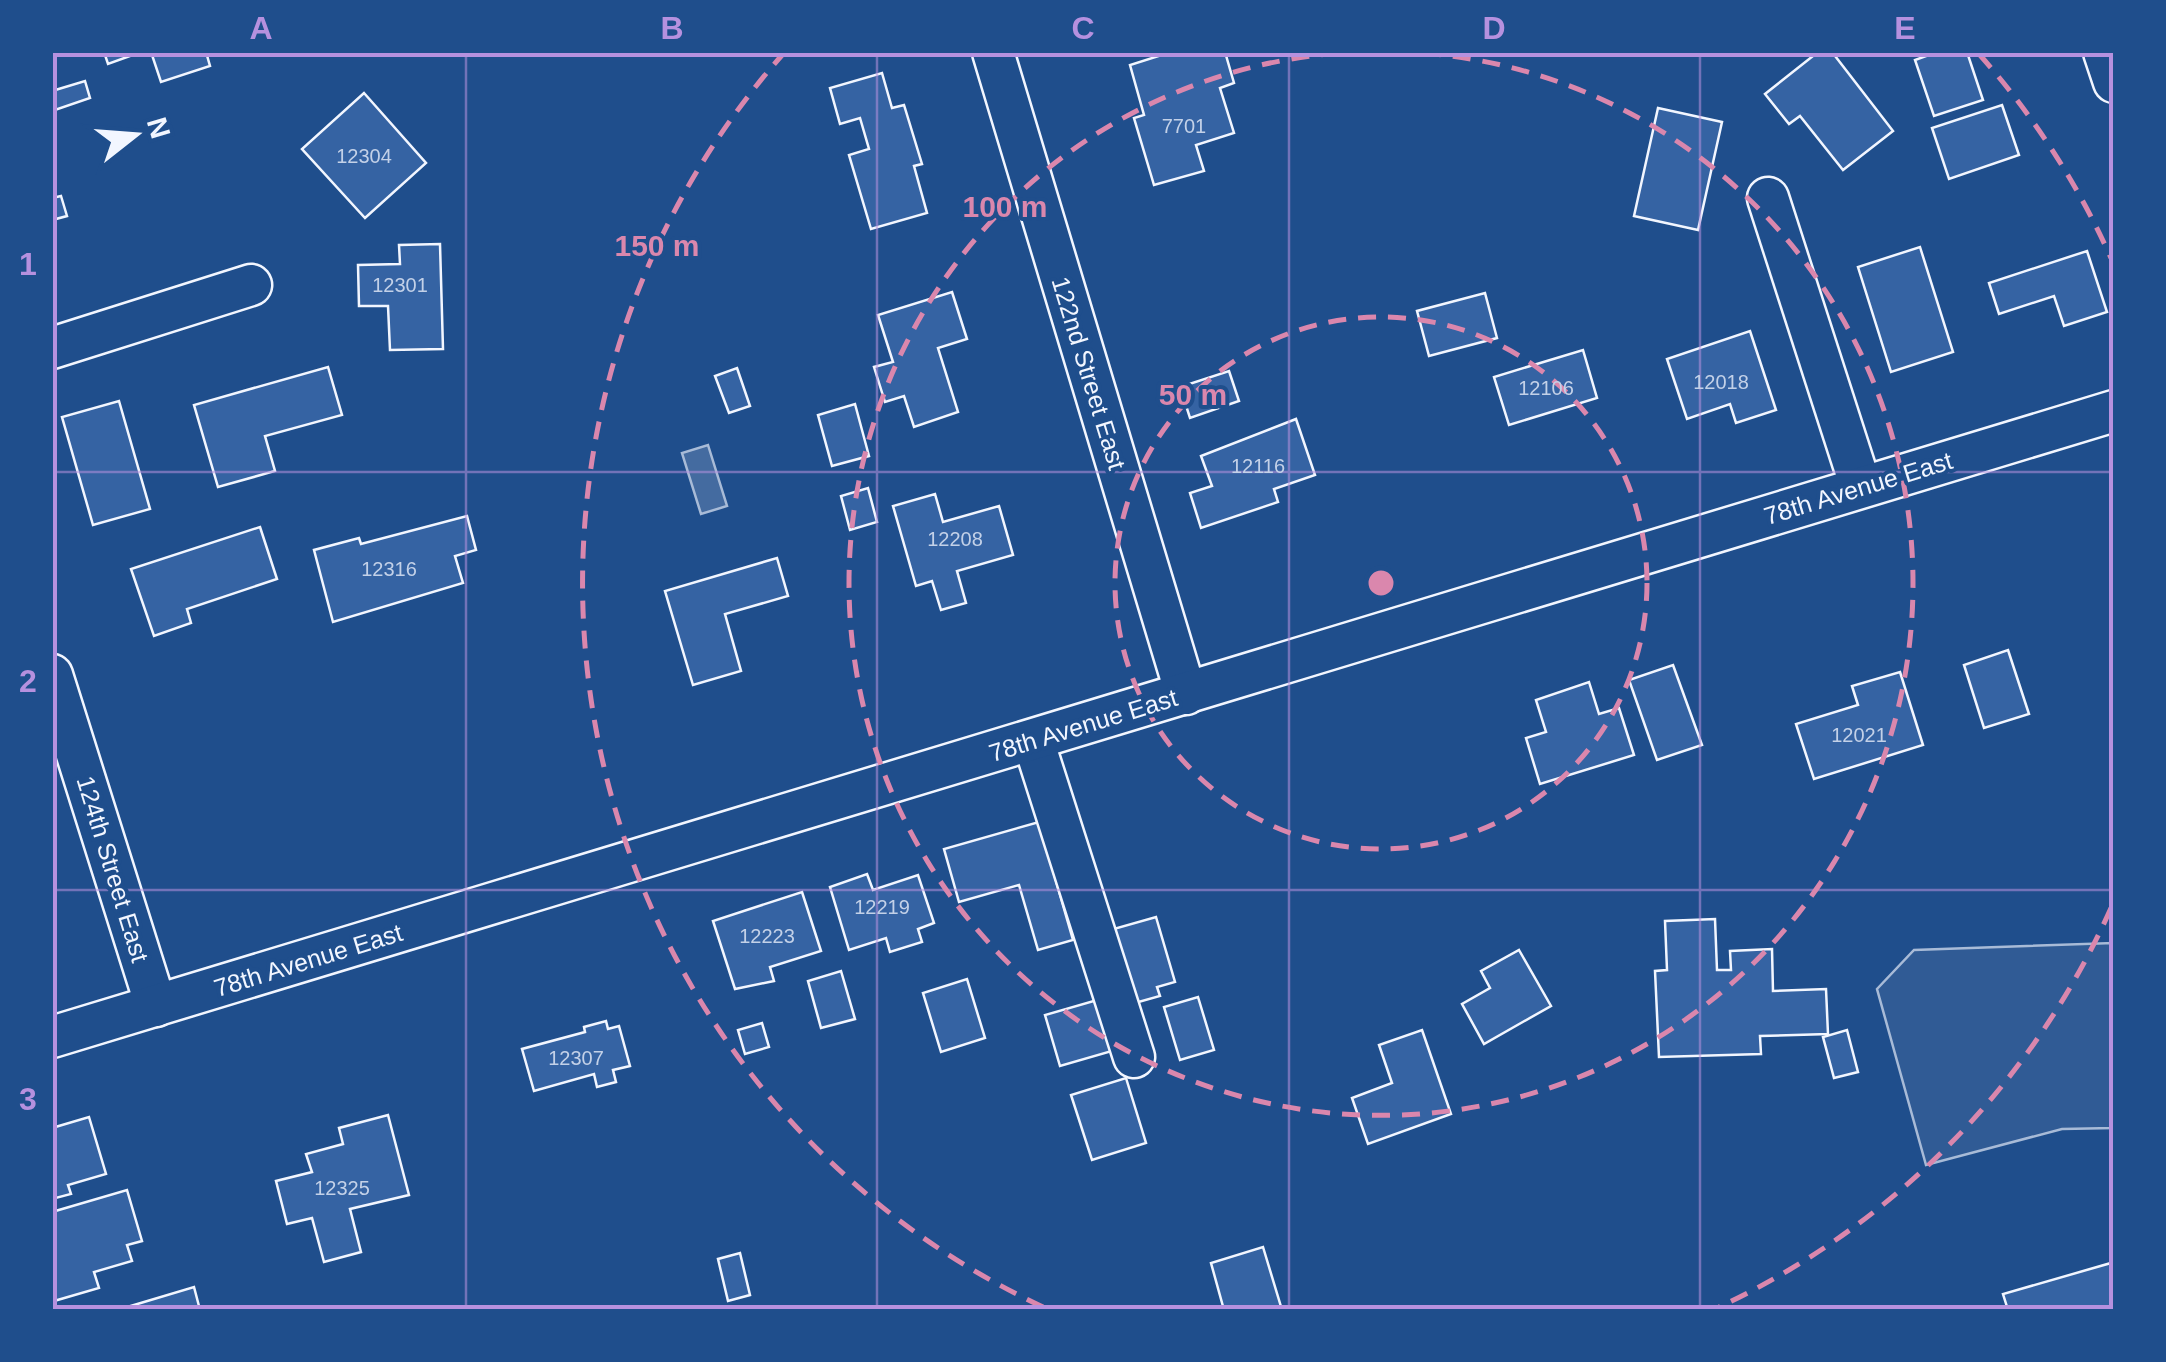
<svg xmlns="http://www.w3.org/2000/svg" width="2166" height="1362" viewBox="0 0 2166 1362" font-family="Helvetica,sans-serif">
  <rect width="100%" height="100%" fill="#1f4e8c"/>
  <!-- built -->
  <polygon fill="#305b95" stroke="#a8bbd7" stroke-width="2.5" points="2113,943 2113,1128 2062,1129 1926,1165 1877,989 1914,950"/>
  <!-- water -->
  <polygon fill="#446ba0" stroke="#a8bbd7" stroke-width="2.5" points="708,445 727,506 701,514 682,453"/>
  <!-- building -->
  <g fill="#3563a3" stroke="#f2f6ff" stroke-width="2.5">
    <polygon points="104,52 141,52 108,64"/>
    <polygon points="151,52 206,52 210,66 161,82"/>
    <polygon points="1171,52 1225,52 1234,83 1220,88 1234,133 1196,145 1204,171 1154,185 1134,118 1144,115 1130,65"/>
    <polygon points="1818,52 1832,52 1893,131 1843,170 1800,116 1789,124 1765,94"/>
    <polygon points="1937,52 1967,52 1983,100 1934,116 1915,60"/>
    <polygon points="882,73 892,108 904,105 922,164 914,166 927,213 871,229 849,155 869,149 860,118 840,124 830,88"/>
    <polygon points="85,81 90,98 52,111 52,91"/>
    <polygon points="364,93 426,163 365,218 302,149"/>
    <polygon points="2002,105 2019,155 1949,179 1932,128"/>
    <polygon points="1658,108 1722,122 1698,230 1634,216"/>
    <polygon points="61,196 67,216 52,220 52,198"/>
    <polygon points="440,244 443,349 390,350 388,306 359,306 358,265 400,264 399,245"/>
    <polygon points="1920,247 1953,352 1891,372 1858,267"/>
    <polygon points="2087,251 2107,312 2064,326 2054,296 1999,314 1989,283"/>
    <polygon points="952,292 967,339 938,348 958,412 914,427 904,396 885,402 874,367 893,362 878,315"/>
    <polygon points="1485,293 1497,338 1429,356 1417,311"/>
    <polygon points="1750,331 1776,410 1736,423 1730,404 1687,419 1667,359"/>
    <polygon points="1583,350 1597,398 1509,425 1494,377"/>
    <polygon points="328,367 342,415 265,436 275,471 218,487 194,405"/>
    <polygon points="737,368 750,406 729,413 715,376"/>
    <polygon points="1229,371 1239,401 1190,418 1180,387"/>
    <polygon points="119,401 150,509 93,525 62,417"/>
    <polygon points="855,404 869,456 832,466 818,415"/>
    <polygon points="1296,419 1315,475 1274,489 1278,502 1201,528 1190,493 1212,486 1201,456"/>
    <polygon points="868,488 877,522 850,530 841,496"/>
    <polygon points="935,494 943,522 999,506 1013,555 957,571 966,603 941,610 932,581 916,586 893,506"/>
    <polygon points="467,516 476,550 455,556 463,583 333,622 314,550 359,538 361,544"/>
    <polygon points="260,527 277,579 187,609 191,623 154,636 131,569"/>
    <polygon points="777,558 788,596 725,614 741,671 693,685 665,591"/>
    <polygon points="2008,650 2029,714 1984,728 1964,665"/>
    <polygon points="1673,665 1702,745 1657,760 1629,680"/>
    <polygon points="1900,672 1923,745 1814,779 1796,724 1858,705 1852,686"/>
    <polygon points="1589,682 1599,714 1619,708 1634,755 1540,784 1526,738 1546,732 1536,700"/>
    <polygon points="1039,822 1073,940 1038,950 1019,885 959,902 944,849"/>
    <polygon points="867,874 873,890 918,875 934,923 918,929 922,942 890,952 886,938 849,950 830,887"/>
    <polygon points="802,892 821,951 770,967 774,981 735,989 713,921"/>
    <polygon points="1156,917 1175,982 1157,987 1160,996 1135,1003 1110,930"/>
    <polygon points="1715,919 1717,970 1731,970 1730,951 1772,949 1773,991 1826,989 1828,1034 1760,1036 1761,1054 1659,1057 1655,971 1667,970 1665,921"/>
    <polygon points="1519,950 1551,1006 1484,1044 1462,1004 1490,988 1481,971"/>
    <polygon points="841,971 855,1019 821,1028 808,981"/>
    <polygon points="967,979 985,1038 941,1052 923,993"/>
    <polygon points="1198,997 1214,1050 1180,1060 1164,1007"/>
    <polygon points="1104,998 1119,1049 1060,1066 1045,1015"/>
    <polygon points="606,1021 608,1029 619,1026 630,1066 613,1070 616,1082 597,1087 594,1074 534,1091 522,1049 585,1032 584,1027"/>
    <polygon points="762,1023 769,1047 745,1054 738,1030"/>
    <polygon points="1422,1030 1451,1114 1368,1144 1352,1098 1392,1083 1379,1045"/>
    <polygon points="1847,1030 1858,1072 1834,1078 1823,1037"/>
    <polygon points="1126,1078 1146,1143 1092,1160 1071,1095"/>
    <polygon points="388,1115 409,1195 350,1209 361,1252 324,1262 312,1218 287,1224 276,1181 312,1172 306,1154 343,1144 339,1128"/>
    <polygon points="89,1117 106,1174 68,1185 71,1194 52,1199 52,1128"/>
    <polygon points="127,1190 142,1241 127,1245 132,1261 94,1272 99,1288 54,1301 52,1212"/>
    <polygon points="1263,1247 1282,1310 1224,1310 1211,1263"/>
    <polygon points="740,1253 750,1295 728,1301 718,1259"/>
    <polygon points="2111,1263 2114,1310 2008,1310 2003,1294"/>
    <polygon points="194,1287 200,1310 124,1310 124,1308"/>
  </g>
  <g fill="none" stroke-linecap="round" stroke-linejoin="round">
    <!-- minor casing -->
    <g stroke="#f2f6ff" stroke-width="45">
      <g id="minor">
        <polyline points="993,52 1186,694"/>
        <polyline points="2104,52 2114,82"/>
        <polyline points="1768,198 1861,487"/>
        <polyline points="52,348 251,285"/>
        <polyline points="52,675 156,1006"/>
        <polyline points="1033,740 1134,1057"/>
        <polyline points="52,1037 2114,411"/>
      </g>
    </g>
    <!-- minor -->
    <use href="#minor" stroke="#1f4e8c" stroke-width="40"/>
  </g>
  <!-- grid -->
  <path fill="none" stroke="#b691df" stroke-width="2.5" stroke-opacity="0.55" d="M466,52V1310M877,52V1310M1289,52V1310M1700,52V1310M52,472H2114M52,890H2114"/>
  <!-- distance rings -->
  <g fill="none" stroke="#da87ad" stroke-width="5" stroke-dasharray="18 12">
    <circle cx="1381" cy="583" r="266"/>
    <path d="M1423 53A532 532 0 1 1 1339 53"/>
    <path d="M2111 908A799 799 0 0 1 1719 1307M1043 1307A799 799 0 0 1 783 54M1979 54A799 799 0 0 1 2111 258"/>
  </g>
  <g text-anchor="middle" stroke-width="8" stroke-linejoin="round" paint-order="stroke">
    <!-- number labels -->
    <g font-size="20" fill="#c3d1e8">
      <text x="1184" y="133">7701</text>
      <text x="364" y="163">12304</text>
      <text x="400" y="292">12301</text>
      <text x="1721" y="389">12018</text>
      <text x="1546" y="395">12106</text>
      <text x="1258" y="473">12116</text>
      <text x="955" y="546">12208</text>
      <text x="389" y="576">12316</text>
      <text x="1859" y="742">12021</text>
      <text x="882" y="914">12219</text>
      <text x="767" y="943">12223</text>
      <text x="576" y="1065">12307</text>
      <text x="342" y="1195">12325</text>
    </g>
    <!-- street labels -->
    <g font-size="25" fill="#f2f6ff" stroke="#1f4e8c">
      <text transform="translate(1089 373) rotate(73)" y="9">122nd Street East</text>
      <text transform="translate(1858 488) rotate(-17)" y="9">78th Avenue East</text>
      <text transform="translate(1083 725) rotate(-17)" y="9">78th Avenue East</text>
      <text transform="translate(113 869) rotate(73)" y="9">124th Street East</text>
      <text transform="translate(308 960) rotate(-17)" y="9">78th Avenue East</text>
    </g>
  </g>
  <circle cx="1381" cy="583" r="15" fill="#da87ad" stroke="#1f4e8c" stroke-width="5"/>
  <g font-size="30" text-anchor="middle" font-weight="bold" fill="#da87ad" stroke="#1f4e8c" stroke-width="8" stroke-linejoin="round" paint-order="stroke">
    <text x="1005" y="217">100 m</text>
    <text x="657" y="256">150 m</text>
    <text x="1193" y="405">50 m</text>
  </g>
  <!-- border -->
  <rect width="2166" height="1362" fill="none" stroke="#1f4e8c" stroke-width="110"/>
  <!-- north arrow -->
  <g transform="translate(135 135) rotate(73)" stroke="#1f4e8c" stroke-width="8" paint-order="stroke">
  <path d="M0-8L18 38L0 25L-18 38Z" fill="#f2f6ff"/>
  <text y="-15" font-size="28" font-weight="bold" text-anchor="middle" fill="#f2f6ff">N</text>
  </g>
  <rect x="55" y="55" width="2056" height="1252" fill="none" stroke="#b691df" stroke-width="4"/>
  <g font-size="32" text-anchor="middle" font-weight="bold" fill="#b691df">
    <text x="261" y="39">A</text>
    <text x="672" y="39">B</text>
    <text x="1083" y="39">C</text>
    <text x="1494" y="39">D</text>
    <text x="1905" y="39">E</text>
    <text x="28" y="275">1</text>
    <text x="28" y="692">2</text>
    <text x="28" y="1110">3</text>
  </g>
</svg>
